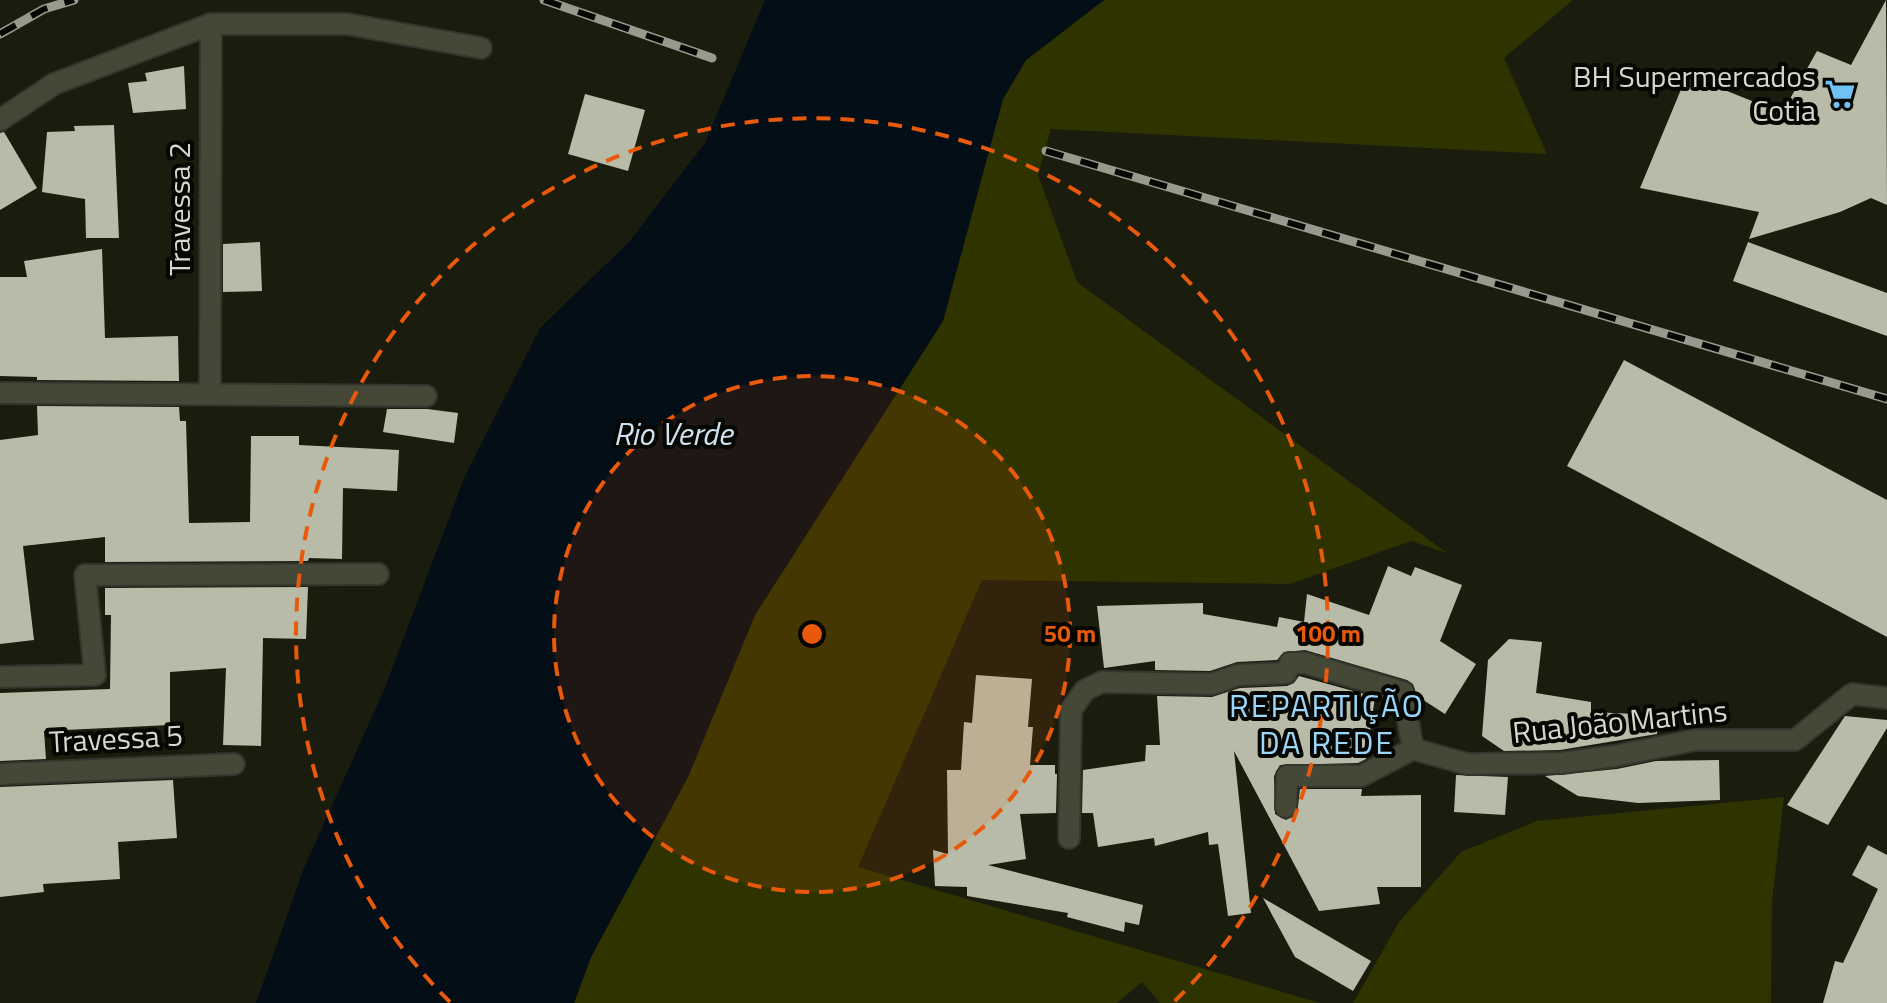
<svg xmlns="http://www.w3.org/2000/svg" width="1887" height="1003" viewBox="0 0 1887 1003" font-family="'Titillium Web',sans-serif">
  <rect width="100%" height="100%" fill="#1a1c0d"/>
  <!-- green -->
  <g fill="#2f3300">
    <polygon points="1104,0 1573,0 1504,58 1547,154 1051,129 1038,175 1077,282 1447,553 1411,541 1290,584 982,580 858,867 1320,1003 1160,1003 1142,982 1117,1003 574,1003 591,957 688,777 755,615 943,321 1003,99 1026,60"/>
    <polygon points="1784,797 1772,901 1771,1003 1353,1003 1399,922 1461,852 1537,821"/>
  </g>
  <!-- water -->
  <polygon fill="#040e16" points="765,0 1104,0 1026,60 1003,99 943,321 755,615 688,777 591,957 574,1003 256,1003 304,868 384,690 465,476 540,328 629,242 705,143"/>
  <!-- building -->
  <g fill="#b8bba7">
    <polygon points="1886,0 1887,205 1871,198 1840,212 1749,239 1759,212 1640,188 1687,75 1782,113 1817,51 1851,65"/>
    <polygon points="184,66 186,109 133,113 128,83 147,81 145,73"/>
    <polygon points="585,94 645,110 628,171 568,154"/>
    <polygon points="114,125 119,238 86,238 85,199 42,192 47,132 75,131 74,126"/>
    <polygon points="4,132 37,188 0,210 0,133"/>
    <polygon points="260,242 262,291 223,292 223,244"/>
    <polygon points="1748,242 1887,293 1887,336 1733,281"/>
    <polygon points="102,249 105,338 178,336 179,381 37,380 37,377 0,376 0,277 27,277 24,261"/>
    <polygon points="1624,360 1887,500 1887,637 1567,466"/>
    <polygon points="37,406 179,407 180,421 186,421 189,523 250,522 251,436 299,436 299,445 399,450 397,491 343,488 342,559 309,558 308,561 105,562 105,537 23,546 34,640 0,644 0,440 38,435"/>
    <polygon points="387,409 427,409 458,413 454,443 383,432"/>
    <polygon points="1388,566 1411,576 1415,567 1462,585 1440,641 1476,664 1445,714 1417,696 1413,684 1407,680 1305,650 1284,652 1277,660 1237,662 1210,671 1155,670 1155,661 1104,668 1097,606 1203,603 1203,614 1277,627 1279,617 1304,622 1307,594 1369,615"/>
    <polygon points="308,587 306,639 263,638 261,746 223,745 226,668 170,672 170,725 44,731 46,759 0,761 0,693 110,689 111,615 105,615 105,588"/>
    <polygon points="1509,639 1542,642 1536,693 1591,702 1591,712 1658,715 1657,734 1560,750 1504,751 1482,736 1488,660"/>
    <polygon points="976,675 1032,679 1028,727 1033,727 1030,765 1055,765 1055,774 1057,774 1056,813 1020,814 1026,859 988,865 1143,905 1139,925 1125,922 1124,932 1067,917 1068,913 967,896 967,887 935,886 933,850 948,854 947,770 961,770 964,722 972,723"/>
    <polygon points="1299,676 1375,697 1366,759 1358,763 1280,765 1274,776 1275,814 1286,820 1297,814 1300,789 1362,789 1361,796 1421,795 1421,887 1377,887 1380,904 1319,911 1234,751 1251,913 1228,916 1218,844 1209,845 1208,832 1155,846 1154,838 1098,847 1093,813 1082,813 1083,770 1145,761 1146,745 1160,745 1157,696 1212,697 1240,688 1287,686 1294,683"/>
    <polygon points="1845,716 1887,720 1887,728 1828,825 1787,805"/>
    <polygon points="1719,760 1720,800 1638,803 1578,796 1545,776 1617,769 1656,761"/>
    <polygon points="1456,775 1508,777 1505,815 1454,812"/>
    <polygon points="173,780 177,838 118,842 120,879 43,884 44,892 0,897 0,787"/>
    <polygon points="1868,845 1887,855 1887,1003 1823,1003 1835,961 1843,963 1878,889 1852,875"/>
    <polygon points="1263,898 1371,961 1353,991 1295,957"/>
  </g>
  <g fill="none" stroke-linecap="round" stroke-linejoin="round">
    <!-- street casing -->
    <g stroke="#34352d" stroke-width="24">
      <g id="street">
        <polyline points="0,120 54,84 211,24 347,24 481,48"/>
        <polyline points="0,393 426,396"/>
        <polyline points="210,394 211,24"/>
        <polyline points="0,677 95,675 85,575 378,574"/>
        <polyline points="0,774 234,764"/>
        <polyline points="1286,807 1287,776 1361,776 1413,749 1467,764 1561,763 1615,756 1695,740 1795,740 1852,694 1887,698"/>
        <polyline points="1069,838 1071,710 1085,690 1102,682 1212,684 1238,675 1286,673 1290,663 1305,663 1403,692 1413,749"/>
      </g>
    </g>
    <!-- street -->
    <use href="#street" stroke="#464837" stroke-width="20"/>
    <!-- rail casing -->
    <g stroke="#999a8e" stroke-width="9">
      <g id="rail">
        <polyline points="544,0 712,58"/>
        <polyline points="0,34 44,9 74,0"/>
        <polyline points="1046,151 1887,399"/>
      </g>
    </g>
    <!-- rail -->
    <use href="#rail" stroke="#060602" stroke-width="6" stroke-dasharray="18" stroke-linecap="butt"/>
  </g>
  <!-- distance rings -->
  <circle cx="812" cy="634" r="258" fill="#e8590c" fill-opacity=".12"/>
  <g fill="none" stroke="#e8590c" stroke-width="4" stroke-dasharray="14 10">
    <circle cx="812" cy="634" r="258"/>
    <path d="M450 1002A516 516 0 1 1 1174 1002"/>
  </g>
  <!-- icons -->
  <defs>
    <g id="supermarket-bare" transform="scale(2.4)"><path d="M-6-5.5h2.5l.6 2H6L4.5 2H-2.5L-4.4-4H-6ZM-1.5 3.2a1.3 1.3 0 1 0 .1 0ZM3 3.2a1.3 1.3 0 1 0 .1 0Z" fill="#70c2f4" stroke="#060602" stroke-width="2.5" paint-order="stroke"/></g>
  </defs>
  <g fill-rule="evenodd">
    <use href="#supermarket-bare" x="1840" y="94"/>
  </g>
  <g text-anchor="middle" stroke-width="8" stroke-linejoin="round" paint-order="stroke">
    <!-- poi labels -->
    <g font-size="30" fill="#d6d7cd" stroke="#060602" text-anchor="end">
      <text x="1816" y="87">BH Supermercados<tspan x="1816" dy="34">Cotia</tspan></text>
    </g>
    <!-- street labels -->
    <g font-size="30" fill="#d6d7cd" stroke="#060602">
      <text transform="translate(180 209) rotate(-90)" y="10">Travessa 2</text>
      <text transform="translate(1620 722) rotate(-6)" y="10">Rua João Martins</text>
      <text transform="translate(116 739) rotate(-3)" y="10">Travessa 5</text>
    </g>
    <!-- water labels -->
    <g font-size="32" font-style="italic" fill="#cee3f1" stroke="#060602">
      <text x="673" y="445">Rio Verde</text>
    </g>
    <!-- neighbourhood labels -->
    <g font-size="32" letter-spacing="2" fill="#9ad5fa" stroke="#060602">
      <text x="1327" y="717">REPARTIÇÃO<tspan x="1327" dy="37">DA REDE</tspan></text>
    </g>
  </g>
  <circle cx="812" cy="634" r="12" fill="#e8590c" stroke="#060602" stroke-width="4"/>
  <g font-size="24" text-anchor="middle" font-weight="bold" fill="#e8590c" stroke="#060602" stroke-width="8" stroke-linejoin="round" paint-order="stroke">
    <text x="1070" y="642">50 m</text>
    <text x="1328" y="642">100 m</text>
  </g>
</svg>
